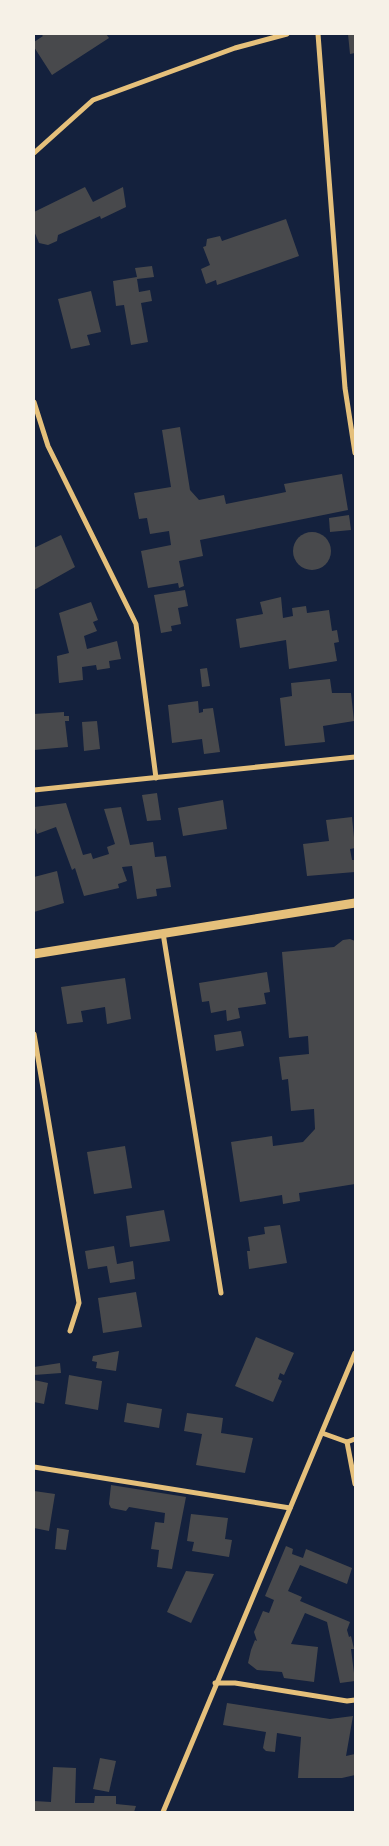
<svg xmlns="http://www.w3.org/2000/svg" width="389" height="1846" viewBox="0 0 389 1846" font-family="'IBM Plex Sans',sans-serif">
  <rect width="100%" height="100%" fill="#14213d"/>
  <!-- building -->
  <g fill="#48494c">
    <polygon points="41,34 106,34 109,38 52,75 34,47 34,42 43,36"/>
    <polygon points="348,34 355,34 355,53 350,54"/>
    <polygon points="85,187 93,202 123,187 126,207 101,219 100,216 58,235 57,241 48,245 39,243 34,231 34,212"/>
    <polygon points="286,219 299,256 217,285 216,280 206,284 201,269 210,265 203,247 206,246 207,239 220,236 222,241"/>
    <polygon points="152,266 154,277 137,279 139,292 150,290 152,301 141,303 148,342 131,345 124,305 116,306 113,281 137,277 135,268"/>
    <polygon points="91,291 101,332 87,335 90,345 71,349 58,299"/>
    <polygon points="180,427 190,490 199,500 224,495 226,504 286,492 284,484 342,474 348,510 200,540 203,556 179,561 184,586 179,588 178,583 148,588 141,551 171,545 169,531 150,534 147,518 139,519 134,493 171,487 162,430"/>
    <polygon points="349,515 351,530 330,532 329,518"/>
    <circle cx="312" cy="551" r="19"/>
    <polygon points="61,535 75,567 34,590 34,548"/>
    <polygon points="185,590 188,606 178,608 181,624 171,626 172,631 161,633 154,595"/>
    <polygon points="281,597 283,618 293,616 292,608 306,606 307,613 329,610 332,631 337,630 339,642 334,643 337,661 289,669 286,640 240,648 236,619 263,614 260,602"/>
    <polygon points="91,602 98,620 93,622 97,631 84,636 87,649 117,641 121,659 109,661 110,668 97,670 96,665 82,667 83,680 59,683 57,656 69,653 59,613"/>
    <polygon points="207,668 210,686 202,687 200,669"/>
    <polygon points="330,679 332,693 351,693 354,721 323,726 325,742 285,746 280,698 292,696 291,683"/>
    <polygon points="198,701 199,713 203,712 203,709 213,708 220,752 204,754 202,739 172,743 168,705"/>
    <polygon points="64,712 64,716 69,716 69,721 65,721 68,747 34,750 34,714"/>
    <polygon points="97,721 100,749 84,751 82,722"/>
    <polygon points="157,793 161,820 147,821 142,795"/>
    <polygon points="223,800 227,829 183,836 178,808"/>
    <polygon points="66,803 83,855 91,853 93,859 109,854 107,847 115,844 104,809 121,807 130,845 153,842 155,857 166,856 171,887 156,889 157,896 137,899 132,866 122,867 127,881 118,884 119,888 84,896 75,868 72,870 56,827 37,834 34,825 34,807"/>
    <polygon points="352,817 355,848 350,849 352,860 355,860 355,872 307,876 303,844 329,841 326,820"/>
    <polygon points="57,871 64,903 34,912 34,877"/>
    <polygon points="350,939 355,941 355,1184 299,1193 300,1201 283,1204 282,1195 240,1202 231,1142 272,1136 273,1146 303,1142 315,1129 314,1109 291,1111 288,1079 282,1080 279,1057 309,1054 308,1036 289,1038 282,952 334,947 343,940"/>
    <polygon points="267,972 270,992 264,993 266,1004 238,1008 240,1018 227,1021 226,1010 211,1013 209,1001 202,1002 199,983"/>
    <polygon points="125,978 131,1019 107,1024 105,1007 81,1011 83,1022 67,1024 61,987"/>
    <polygon points="241,1031 244,1046 216,1051 214,1035"/>
    <polygon points="125,1146 132,1188 94,1194 87,1152"/>
    <polygon points="164,1210 170,1241 130,1247 126,1216"/>
    <polygon points="280,1225 287,1263 249,1269 247,1251 250,1251 248,1237 265,1234 264,1227"/>
    <polygon points="114,1246 117,1264 133,1261 135,1279 110,1283 107,1266 88,1269 85,1251"/>
    <polygon points="136,1292 142,1327 103,1333 98,1298"/>
    <polygon points="256,1337 294,1353 284,1375 280,1373 278,1379 282,1381 273,1402 235,1386"/>
    <polygon points="119,1351 116,1371 96,1368 97,1362 92,1361 93,1356"/>
    <polygon points="60,1363 61,1373 34,1375 34,1367"/>
    <polygon points="69,1375 102,1381 98,1410 65,1404"/>
    <polygon points="34,1380 48,1383 44,1404 34,1402"/>
    <polygon points="127,1403 162,1409 159,1428 124,1422"/>
    <polygon points="187,1413 223,1418 221,1433 253,1438 245,1473 196,1465 202,1434 184,1431"/>
    <polygon points="111,1485 186,1497 172,1569 157,1567 159,1550 151,1549 155,1522 164,1523 165,1513 129,1507 126,1511 111,1508 109,1504"/>
    <polygon points="34,1491 55,1494 49,1531 34,1528"/>
    <polygon points="191,1514 228,1518 225,1539 232,1540 229,1557 192,1551 194,1542 187,1541"/>
    <polygon points="57,1528 69,1530 66,1550 55,1549"/>
    <polygon points="286,1546 293,1549 292,1554 303,1558 306,1549 352,1568 347,1584 300,1565 288,1591 302,1597 300,1601 350,1622 347,1630 349,1637 351,1636 354,1649 351,1649 355,1681 340,1683 327,1622 305,1613 291,1644 318,1647 314,1682 284,1678 282,1672 257,1670 248,1663 251,1650 255,1640 257,1641 254,1632 263,1611 269,1613 274,1600 265,1596"/>
    <polygon points="186,1571 214,1574 191,1623 167,1612"/>
    <polygon points="227,1703 330,1719 353,1716 346,1756 355,1754 355,1775 342,1778 298,1778 301,1737 277,1733 275,1752 266,1751 263,1748 266,1732 223,1725"/>
    <polygon points="100,1758 116,1761 109,1792 93,1789"/>
    <polygon points="53,1767 76,1768 75,1803 94,1803 95,1796 116,1796 116,1804 136,1806 134,1812 34,1812 34,1801 51,1802"/>
  </g>
  <g fill="none" stroke-linecap="round" stroke-linejoin="round">
    <!-- minor -->
    <g stroke="#e5c07b" stroke-width="5">
      <polyline points="318,34 345,388 355,453"/>
      <polyline points="34,153 93,100 235,48 287,34"/>
      <polyline points="34,402 48,446 136,624 156,778"/>
      <polyline points="34,790 355,757"/>
      <polyline points="163,933 221,1293"/>
      <polyline points="34,1034 79,1303 70,1331"/>
      <polyline points="322,1433 347,1442 355,1439"/>
      <polyline points="347,1442 355,1484"/>
      <polyline points="34,1467 290,1508"/>
      <polyline points="215,1683 235,1683 347,1701 355,1700"/>
      <polyline points="163,1812 355,1353"/>
    </g>
    <!-- tertiary -->
    <polyline stroke="#e5c07b" stroke-width="9" points="34,954 355,903"/>
  </g>
  <!-- border -->
  <rect width="389" height="1846" fill="none" stroke="#f6f1e7" stroke-width="70"/>
</svg>
